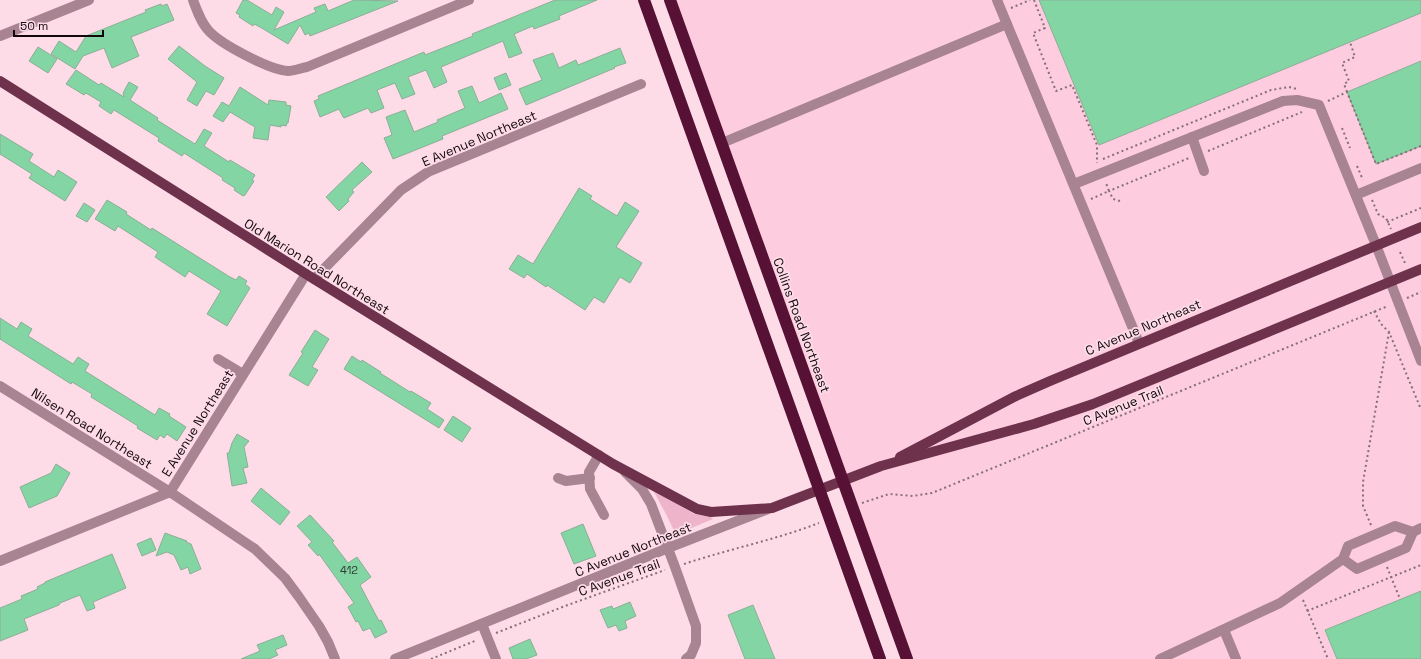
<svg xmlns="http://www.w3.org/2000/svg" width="1421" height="659" viewBox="0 0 1421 659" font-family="'Space Grotesk',sans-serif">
  <rect width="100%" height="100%" fill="#fddce8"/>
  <!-- built -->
  <polygon fill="#fdccde" points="670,0 1421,0 1421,659 907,659"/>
  <!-- green -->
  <polygon fill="#eeb4ca" points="654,488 694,514 711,517 713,519 677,534 675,533 667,516 653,490"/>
  <!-- building -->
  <g fill="#84d5a4" stroke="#8bae97">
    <polygon points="243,0 247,0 272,15 276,7 284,12 274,30 316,12 314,8 325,4 328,11 354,0 398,1 310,36 309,33 305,35 300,25 288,44 260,27 254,24 253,26 239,17 240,15 236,13"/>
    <polygon points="555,0 597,0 559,16 560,19 534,29 533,26 514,34 522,53 509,58 503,41 441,67 447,82 434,88 426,70 408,77 415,94 402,99 395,83 377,90 384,108 371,113 368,108 344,118 343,117 339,109 320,117 314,101 319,99 318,96 424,52 425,55 473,36 472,34"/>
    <polygon points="1039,0 1421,0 1421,13 1099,145"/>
    <polygon points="161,4 162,6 167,4 174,20 131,37 139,56 112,68 104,48 83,56 75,69 51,54 59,41 76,52 86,36 146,12 145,10"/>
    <polygon points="179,46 205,66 224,78 214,95 206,91 197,106 187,100 197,82 168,59"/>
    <polygon points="38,47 57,59 48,73 29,61"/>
    <polygon points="620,48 626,63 614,67 615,68 526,105 519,89 542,80 533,60 553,53 559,68 576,60 578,65"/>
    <polygon points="1421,61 1421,146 1376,164 1347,92"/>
    <polygon points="76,70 99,85 101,83 124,97 123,93 129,82 138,87 130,100 158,118 157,120 195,144 204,129 212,133 204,146 229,162 230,160 255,175 252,180 254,181 245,195 243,196 234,190 235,188 222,180 223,178 184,153 182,156 158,141 159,138 114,110 111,114 99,106 101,102 86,93 84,95 66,84"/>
    <polygon points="506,73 511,85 499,90 494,78"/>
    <polygon points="472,86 479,103 501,93 508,109 442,136 443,139 393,159 384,138 392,135 386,117 405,110 414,132 438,122 437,120 465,108 458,91"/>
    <polygon points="240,87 268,105 269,100 286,102 286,105 291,106 288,123 287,123 286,126 281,125 281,127 270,125 268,140 253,138 255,127 230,112 223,122 213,116 222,102 229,106"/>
    <polygon points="0,134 33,154 29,161 54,177 58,170 77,182 65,201 29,178 32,174 0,154"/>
    <polygon points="362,162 372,172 352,190 354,192 348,199 349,201 339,211 326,197"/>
    <polygon points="579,188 592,196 590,199 617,216 625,202 639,211 616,247 642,263 630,283 620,277 604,303 594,297 585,310 547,285 546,287 527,274 524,278 509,269 518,255 533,264"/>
    <polygon points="107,200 127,212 126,214 151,230 152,228 230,277 236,280 239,276 247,281 245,284 250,288 227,326 207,314 221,291 189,271 185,277 155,257 158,252 118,226 115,231 95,219"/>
    <polygon points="84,203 95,210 87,222 76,216"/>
    <polygon points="0,318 17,329 21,322 32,329 28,336 73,364 78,357 89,364 85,371 155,415 159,408 170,414 169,416 186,427 177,441 167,434 164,438 160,435 157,440 137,428 138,426 91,397 92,394 72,382 71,384 0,339"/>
    <polygon points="315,330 329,339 312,367 318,370 308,386 289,375 303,353 301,352"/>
    <polygon points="352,356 361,362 362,360 381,372 380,373 410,392 411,391 431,403 427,409 444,420 439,428 344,369"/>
    <polygon points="453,416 471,428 462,442 444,430"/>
    <polygon points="237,434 249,441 244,447 248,467 243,468 247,483 232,486 227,453 229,453 232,443"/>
    <polygon points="56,464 70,473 57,496 29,508 20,487 51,473"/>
    <polygon points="261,488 290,512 280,525 251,501"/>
    <polygon points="310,515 334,541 332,542 348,563 357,557 371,577 360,585 379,621 381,620 387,632 375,638 370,628 363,631 358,621 356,622 348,607 354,603 319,554 318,556 308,545 312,542 297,526"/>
    <polygon points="583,524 596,556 574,564 561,533"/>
    <polygon points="165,533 187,541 186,542 191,544 201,569 190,574 188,567 181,570 174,555 167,552 156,556"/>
    <polygon points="151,538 156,550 142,556 137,544"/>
    <polygon points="112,554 126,588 93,602 95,608 87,611 80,595 60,603 59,605 24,619 28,630 0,641 0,608 22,599 21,596 38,589 37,587 45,583 45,582"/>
    <polygon points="1421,591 1421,659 1337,659 1325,630"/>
    <polygon points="630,602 636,616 625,621 627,628 619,631 616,625 608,628 600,610 612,606 613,609"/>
    <polygon points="753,605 775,659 745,659 728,615"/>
    <polygon points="283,635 287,645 275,650 278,655 269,659 241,659 260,651 257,645"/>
    <polygon points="530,639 537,655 526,659 513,659 509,648"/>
  </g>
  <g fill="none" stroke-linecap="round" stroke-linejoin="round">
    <!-- path -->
    <g stroke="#866f78" stroke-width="2" stroke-dasharray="2 3" stroke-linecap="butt">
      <polyline points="1034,0 1045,28 1033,33 1056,91 1072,85 1097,145 1097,163"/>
      <polyline points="1011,8 1030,0"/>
      <polyline points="1347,92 1344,84 1349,81 1342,63 1355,57 1350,42"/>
      <polyline points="1328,101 1347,92 1376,164 1421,146"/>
      <polyline points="1342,128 1350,148"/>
      <polyline points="1208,151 1302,112"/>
      <polyline points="1103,159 1271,90 1289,87 1297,89"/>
      <polyline points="1357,166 1363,180"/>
      <polyline points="1091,199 1109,191 1106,183"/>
      <polyline points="1372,200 1378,214 1386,218 1391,229"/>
      <polyline points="1120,201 1113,199 1109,191 1189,158"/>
      <polyline points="1387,222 1421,208"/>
      <polyline points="1400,252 1405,263"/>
      <polyline points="1407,298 1421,292"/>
      <polyline points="1374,311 1381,324 1389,332 1420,407 1421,406"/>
      <polyline points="862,503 889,494 913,496 932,493 1388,306"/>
      <polyline points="1371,525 1363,506 1363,482 1389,332"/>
      <path d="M684,564C729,549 775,540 819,523"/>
      <polyline points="1387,567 1400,599"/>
      <polyline points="1303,600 1328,659"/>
      <polyline points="1307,611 1421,565"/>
      <polyline points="496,633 565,606 665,570"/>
      <polyline points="431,659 477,640"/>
    </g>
    <!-- minor -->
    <g stroke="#a88391" stroke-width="10">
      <path d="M193,0C197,11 201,22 208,30C220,44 270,70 288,71C294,71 301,68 307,67L469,0"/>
      <polyline points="997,0 1139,343"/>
      <polyline points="0,36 89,0"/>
      <polyline points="1192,137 1204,171"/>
      <polyline points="722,143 1007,24"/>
      <polyline points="1074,184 1283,101 1297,100 1319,105 1376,245 1421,361"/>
      <polyline points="1356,195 1421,168"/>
      <polyline points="314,279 401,190 428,172 641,84"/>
      <polyline points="218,359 243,374"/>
      <polyline points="0,386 170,492 255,549 285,578 299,597 319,626 328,642 335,659"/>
      <polyline points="599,455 589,472 590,489 604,515"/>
      <polyline points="625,472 642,489 651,504 675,567 696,626 696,643 691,655 686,659"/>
      <polyline points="558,478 566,481 590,478"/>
      <polyline points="1343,559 1357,569 1406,548 1413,532 1421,528"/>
      <polyline points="0,561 170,492 306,274"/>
      <polyline points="482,624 496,659"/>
      <polyline points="1224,630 1236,659"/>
      <polyline points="395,659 668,548 768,509"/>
      <polyline points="1160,659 1280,603 1343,559 1348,546 1395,526 1413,532"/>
    </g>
    <!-- major -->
    <g stroke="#6e324c" stroke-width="10">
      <polyline points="0,81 314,279 613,464 697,509 711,512 772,508 881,466 1034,424 1093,404 1421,269"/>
      <polyline points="900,457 1016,396 1050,381 1421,227"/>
    </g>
    <!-- highway -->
    <g stroke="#571134" stroke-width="12">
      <polyline points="644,0 880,659"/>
      <polyline points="670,0 907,659"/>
    </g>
  </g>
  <g text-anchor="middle" stroke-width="3.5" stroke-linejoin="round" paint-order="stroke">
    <!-- number labels -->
    <g font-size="11" fill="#2f3a32">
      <text x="349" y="574">412</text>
    </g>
    <!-- street labels -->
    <g font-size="13" fill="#13070c" stroke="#fddce8">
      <text transform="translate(479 138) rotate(-23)" y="5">E Avenue Northeast</text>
      <text transform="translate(317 266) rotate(32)" y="5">Old Marion Road Northeast</text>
      <text transform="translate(802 325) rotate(70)" y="5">Collins Road Northeast</text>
      <text transform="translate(1143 327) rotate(-23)" y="5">C Avenue Northeast</text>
      <text transform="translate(1123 405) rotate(-22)" y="5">C Avenue Trail</text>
      <text transform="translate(197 423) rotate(-58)" y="5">E Avenue Northeast</text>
      <text transform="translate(92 428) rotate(32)" y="5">Nilsen Road Northeast</text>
      <text transform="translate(633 549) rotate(-22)" y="5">C Avenue Northeast</text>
      <text transform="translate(619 577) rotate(-20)" y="5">C Avenue Trail</text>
    </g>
  </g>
  <!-- scale -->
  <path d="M14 30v6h89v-6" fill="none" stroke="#13070c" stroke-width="2"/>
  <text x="20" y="30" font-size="12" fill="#13070c" stroke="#fddce8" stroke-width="3" paint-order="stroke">50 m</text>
</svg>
